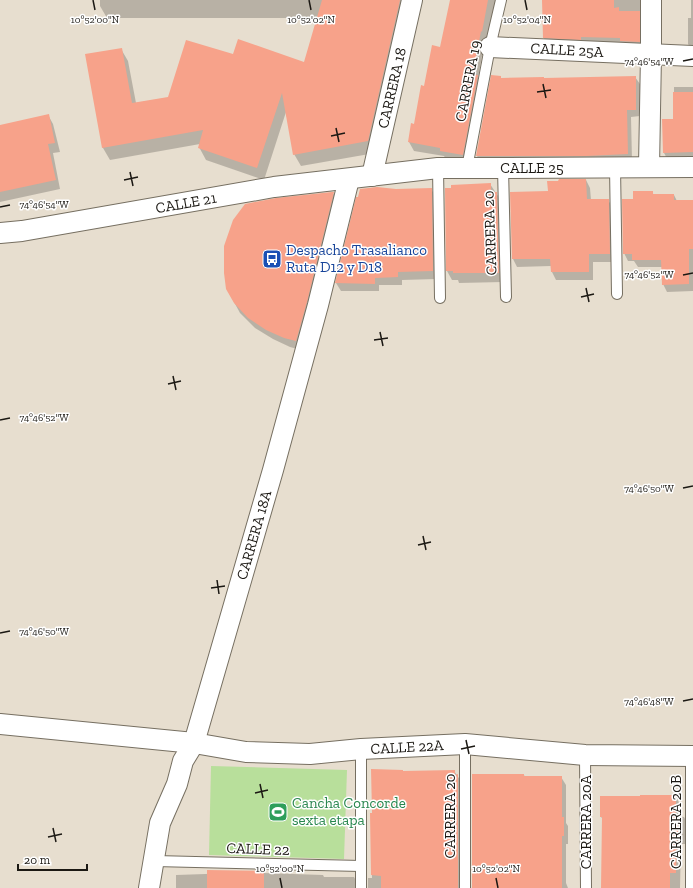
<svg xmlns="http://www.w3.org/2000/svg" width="693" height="888" viewBox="0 0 693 888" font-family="'Zilla Slab',serif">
  <rect width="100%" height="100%" fill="#e7decf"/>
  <!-- park -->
  <polygon fill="#b8df9b" points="211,766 347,770 344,859 209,855"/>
  <!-- shadow -->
  <g fill="#0003">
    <polygon points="100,0 409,0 375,153 301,166 294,154 286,112 264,180 206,160 199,147 200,144 110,160 103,148 86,55 121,49 128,61 136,103 169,98 234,55 305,63 318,18 107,18 100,6"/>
    <polygon points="454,0 496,0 492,21 491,21 487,40 485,40 478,78 482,85 468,163 446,159 444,156 414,151 409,142 415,125 425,87 441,48"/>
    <polygon points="543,0 647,0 643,49 548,45 544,38"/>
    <polygon points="691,0 693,0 693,51 688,44 688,18 691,18"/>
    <polygon points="492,76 501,79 545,79 635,77 640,84 640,116 631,117 632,160 481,163 477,156"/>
    <polygon points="674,87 693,87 693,160 668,160 664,153 674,120"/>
    <polygon points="48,115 53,124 60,152 53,153 60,189 0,202 0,126"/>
    <polygon points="586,180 590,188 591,200 608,200 613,208 614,262 593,262 593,280 556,280 552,272 551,266 517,267 513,259 549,192"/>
    <polygon points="490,184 502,202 503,282 459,283 458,280 452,280 447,271"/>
    <polygon points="431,189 436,197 437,279 402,280 402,285 379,285 379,291 341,291 336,283"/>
    <polygon points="652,192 654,195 674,195 677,201 693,201 693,291 667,292 663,284 662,267 638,267 634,261 628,261 624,253 634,200"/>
    <polygon points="333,193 339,202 301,350 290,347 273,339 255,328 240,313 227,289"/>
    <polygon points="454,771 463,784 463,888 368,888 368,878 372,878 371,814 373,814 403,772"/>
    <polygon points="524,775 525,777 561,777 566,785 566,823 568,826 568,844 566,844 566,883 568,888 472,888"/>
    <polygon points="676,796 680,805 680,817 684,817 689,826 689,844 681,844 680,888 602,888 603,819 601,817"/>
    <polygon points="263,872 264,873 323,875 324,877 354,877 359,886 359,888 176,888 176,875"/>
  </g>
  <!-- building -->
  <g fill="#f7a28a">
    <polygon points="322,0 400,0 368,141 293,155 282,93 257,168 198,148 203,130 102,148 85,54 122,48 132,103 168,97 186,40 233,54 238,39 304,62"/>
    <polygon points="450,0 488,0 482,32 481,31 473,75 478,75 463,155 440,151 440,148 408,142 411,123 414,124 421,85 424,86 432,45 440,47"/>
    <polygon points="542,0 614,0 614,8 619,7 619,11 640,11 640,42 620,41 620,38 581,37 581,40 543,38"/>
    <polygon points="491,75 501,76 501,78 544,77 544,78 636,76 636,110 627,110 628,154 586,156 476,156"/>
    <polygon points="673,92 693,92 693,152 663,153 662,119 673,119"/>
    <polygon points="49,114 55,143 48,144 56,180 0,192 0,125"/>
    <polygon points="559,179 586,179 587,199 609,199 610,254 589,254 589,272 551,272 550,259 512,259 510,192 548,191 547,181 558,181"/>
    <polygon points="491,183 491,192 497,192 499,273 453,273 453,271 446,271 445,188 451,188 451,185"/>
    <polygon points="377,187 396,189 432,188 433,271 398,272 398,277 375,278 375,284 335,283 356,197 358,197 360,189"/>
    <polygon points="633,191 653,191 653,194 674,194 674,200 693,200 693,249 689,249 689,284 662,285 661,260 632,260 632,254 623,254 622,199 633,199"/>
    <polygon points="332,192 334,192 307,302 296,341 284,338 266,330 248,318 234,303 226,289 224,273 224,246 233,220 245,204 276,198"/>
    <polygon points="371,769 403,770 403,771 455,770 455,775 458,774 458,888 381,888 381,876 371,875 370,813 372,813"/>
    <polygon points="472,774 524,774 524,776 562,776 562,817 564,817 564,836 562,836 562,888 472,888"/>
    <polygon points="640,795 676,795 676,816 678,816 678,835 677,835 676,873 670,873 670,888 601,888 602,817 600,817 600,796 640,796"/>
    <polygon points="207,870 264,871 264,888 207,888"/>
  </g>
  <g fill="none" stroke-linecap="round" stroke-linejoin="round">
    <!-- lane casing -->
    <g stroke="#766f61" stroke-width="12">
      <g id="lane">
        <polyline points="615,167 617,294"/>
        <polyline points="438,168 440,298"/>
        <polyline points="467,168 490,47 501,0"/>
        <polyline points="503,168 506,297"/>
        <polyline points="585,755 586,888"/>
        <polyline points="155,861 361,866"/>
        <polyline points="361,888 361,749"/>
        <polyline points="465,888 465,744"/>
        <polyline points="691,888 691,757"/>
      </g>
    </g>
    <!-- street casing -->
    <g stroke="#766f61" stroke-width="22">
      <g id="street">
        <polyline points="490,47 693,56"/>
        <polyline points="649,167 651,54 651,0"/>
        <polyline points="372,176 412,0"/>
        <polyline points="0,233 22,231 274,187 438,168 503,168 693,167"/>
        <polyline points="0,724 194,743 246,752 310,754 361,749 465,744 585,755 693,756"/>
        <polyline points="149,888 160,823 177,784 183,761 194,743 273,470 318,305 349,179"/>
      </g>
    </g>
    <!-- lane -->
    <use href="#lane" stroke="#fff" stroke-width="10"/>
    <!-- street -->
    <use href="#street" stroke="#fff" stroke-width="20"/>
  </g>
  <!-- ticks -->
  <path fill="none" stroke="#1b1813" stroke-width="1.5" d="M93,0L95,10M309,0L311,10M525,0L527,10M683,61L693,59M543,84L546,98M537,92L551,90M336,128L339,142M331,136L345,133M130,172L133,186M124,180L138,177M0,207L10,205M683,275L693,273M586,288L589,302M581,297L594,294M380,332L383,346M374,340L388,338M173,376L176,390M168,384L181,381M0,420L10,418M683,488L693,486M423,536L426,550M418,545L431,542M217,580L219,594M211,588L225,586M0,633L10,631M683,701L693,699M466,740L469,754M461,749L475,746M260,784L263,798M255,793L268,790M53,828L56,842M48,837L62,834M280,878L282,888M496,878L498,888"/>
  <!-- icons -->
  <defs>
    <g id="bus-square" transform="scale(1)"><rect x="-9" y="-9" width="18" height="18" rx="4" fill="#1a4fb4" stroke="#fff"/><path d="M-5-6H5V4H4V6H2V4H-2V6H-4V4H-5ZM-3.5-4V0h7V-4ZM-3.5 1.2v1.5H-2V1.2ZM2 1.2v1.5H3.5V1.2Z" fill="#fff"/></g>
    <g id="stadium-square" transform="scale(1)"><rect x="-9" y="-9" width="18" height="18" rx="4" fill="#2e9e5b" stroke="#fff"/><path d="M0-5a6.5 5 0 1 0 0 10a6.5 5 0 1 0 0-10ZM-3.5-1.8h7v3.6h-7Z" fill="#fff"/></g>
  </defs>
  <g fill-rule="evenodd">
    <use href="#bus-square" x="272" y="259"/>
    <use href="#stadium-square" x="278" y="812"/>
  </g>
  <g text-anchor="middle" stroke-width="3" stroke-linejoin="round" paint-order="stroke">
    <!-- street labels -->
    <g font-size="15" fill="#1b1813" stroke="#fff">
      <text transform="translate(567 50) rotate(3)" y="5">CALLE 25A</text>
      <text transform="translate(468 81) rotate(-79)" y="5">CARRERA 19</text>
      <text transform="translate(392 88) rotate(-77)" y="5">CARRERA 18</text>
      <text x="532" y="173">CALLE 25</text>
      <text transform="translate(186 203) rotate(-10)" y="5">CALLE 21</text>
      <text transform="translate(490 233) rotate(-92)" y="5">CARRERA 20</text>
      <text transform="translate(254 535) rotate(-74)" y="5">CARRERA 18A</text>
      <text transform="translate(407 747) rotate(-3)" y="5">CALLE 22A</text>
      <text transform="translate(450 816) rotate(-90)" y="5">CARRERA 20</text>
      <text transform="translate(586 822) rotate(-90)" y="5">CARRERA 20A</text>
      <text transform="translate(676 822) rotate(-90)" y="5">CARRERA 20B</text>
      <text transform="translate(258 849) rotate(2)" y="5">CALLE 22</text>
    </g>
    <!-- transit labels -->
    <g font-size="15" fill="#164399" stroke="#fff" text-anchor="start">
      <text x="286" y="255">Despacho Trasalianco<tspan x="286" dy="17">Ruta D12 y D18</tspan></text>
    </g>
    <!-- leisure labels -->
    <g font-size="15" fill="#27864d" stroke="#fff" text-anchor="start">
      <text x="292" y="808">Cancha Concorde<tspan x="292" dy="17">sexta etapa</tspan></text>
    </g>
  </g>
  <g font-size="10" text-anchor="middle" fill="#1b1813" stroke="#fff" stroke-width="3" stroke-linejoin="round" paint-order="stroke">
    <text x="95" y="23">10°52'00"N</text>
    <text x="311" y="23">10°52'02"N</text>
    <text x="527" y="23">10°52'04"N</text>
    <text x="649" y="65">74°46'54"W</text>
    <text x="44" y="208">74°46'54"W</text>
    <text x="649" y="278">74°46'52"W</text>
    <text x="44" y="421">74°46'52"W</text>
    <text x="649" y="492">74°46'50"W</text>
    <text x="44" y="635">74°46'50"W</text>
    <text x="649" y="705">74°46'48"W</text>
    <text x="280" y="872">10°52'00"N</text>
    <text x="496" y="872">10°52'02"N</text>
  </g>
  <!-- scale -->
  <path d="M18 864v6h69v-6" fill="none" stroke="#1b1813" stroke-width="2"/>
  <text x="24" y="864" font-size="12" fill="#1b1813" stroke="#ffffff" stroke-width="3" paint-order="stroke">20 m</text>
</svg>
